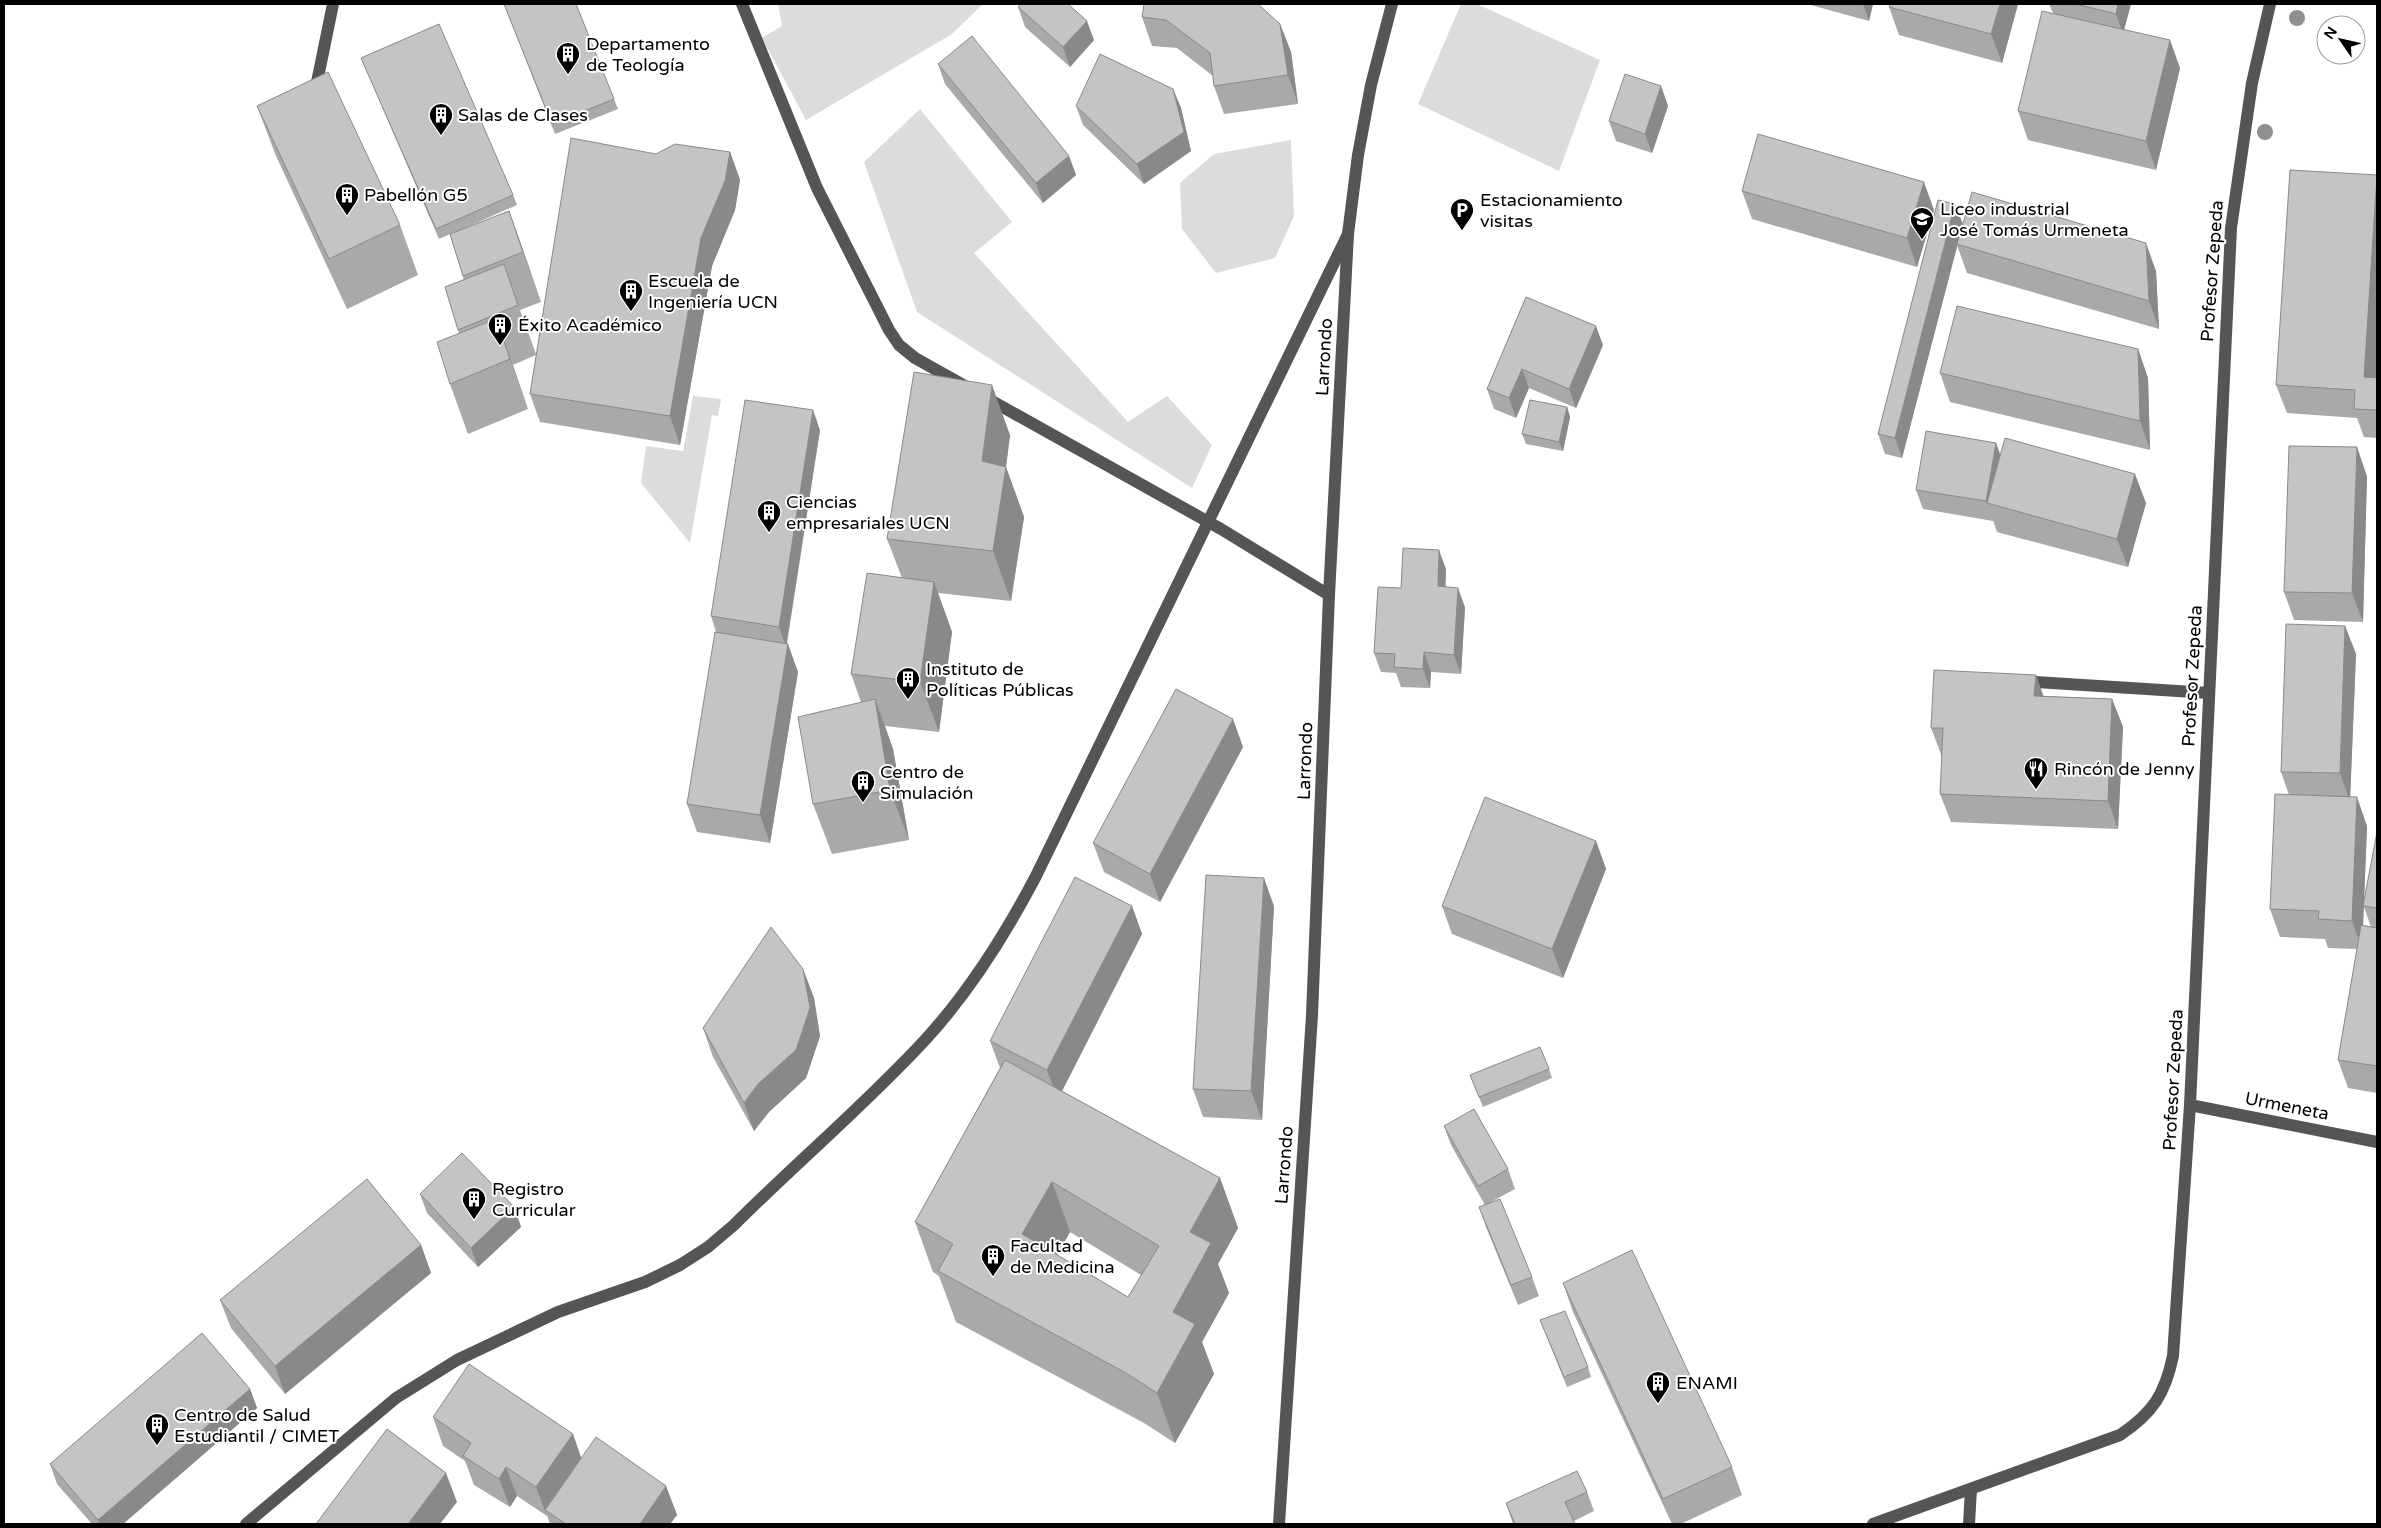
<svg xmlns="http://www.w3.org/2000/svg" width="2381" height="1528" viewBox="0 0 2381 1528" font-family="'Varela Round',sans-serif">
  <rect width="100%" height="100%" fill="#fff"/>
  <!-- green -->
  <g fill="#dcdcdc">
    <polygon points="778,4 983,4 952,34 806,120 762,38 782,26"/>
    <polygon points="1461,4 1477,4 1600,60 1559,171 1418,104"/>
    <polygon points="920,109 1012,222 974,253 1128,422 1167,396 1212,445 1192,488 917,312 864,162"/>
    <polygon points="1291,140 1294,216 1275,258 1216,273 1182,229 1180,183 1214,154"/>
    <polygon points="693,396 721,399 718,416 712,415 690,543 641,483 646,446 683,451"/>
  </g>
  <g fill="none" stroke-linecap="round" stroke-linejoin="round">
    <!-- minor -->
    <g stroke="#555" stroke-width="12">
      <polyline points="742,4 817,188 889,330 899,345 915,358 1221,529 1329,595"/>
      <polyline points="315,92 333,4"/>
      <polyline points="2021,681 2209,693"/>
      <polyline points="2190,1105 2377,1142"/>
      <path d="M246,1524L396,1398L457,1360L558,1312L645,1282L680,1265L708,1247L734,1225C797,1162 865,1105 925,1040C970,991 1005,935 1036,876L1348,234"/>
      <polyline points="1279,1524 1312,1015 1329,595 1348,234 1358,155 1371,85 1392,4"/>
      <path d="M1873,1524L2120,1435C2153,1413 2165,1394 2173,1356L2190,1105L2231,228L2252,83L2270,4"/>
      <polyline points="1969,1524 1971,1489"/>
    </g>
  </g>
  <!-- trees -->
  <g fill="#8f8f8f">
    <circle cx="2297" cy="18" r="8"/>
    <circle cx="2265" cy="132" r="8"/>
  </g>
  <!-- wall -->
  <g fill="#a9a9a9" fill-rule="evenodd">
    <polygon points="504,4 614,99 618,109 555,134"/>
    <polygon points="1807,4 1873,4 1869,21"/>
    <polygon points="1890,4 2018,4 2002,63 1899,35 1889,7"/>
    <polygon points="2049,4 2131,4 2124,29 2180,68 2156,170 2028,140 2018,111 2053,13"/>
    <polygon points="1018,7 1094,40 1070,67 1025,27"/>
    <polygon points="1142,17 1280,24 1291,52 1298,104 1224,114 1214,86 1213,76 1177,48 1152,46"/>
    <polygon points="361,58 513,195 517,205 458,231 509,211 541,302 520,310 536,354 656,154 730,152 740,180 735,210 712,266 680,445 540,422 530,394 536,355 513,365 528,409 468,434 450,384 459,333 445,287 464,280 450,234 439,239"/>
    <polygon points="938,64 1069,156 1076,175 1043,203 945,84"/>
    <polygon points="1661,86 1668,106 1652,153 1616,141 1609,121"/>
    <polygon points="1173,89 1181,108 1191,151 1144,184 1083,125 1076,106"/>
    <polygon points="257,106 400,225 418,275 347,309 276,156"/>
    <polygon points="2377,175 2377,358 2376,378 2377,378 2377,438 2364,437 2357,418 2287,413 2276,385"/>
    <polygon points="1742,191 1934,210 1917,267 1752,219"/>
    <polygon points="1963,224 1959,238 2156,271 2159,329 1967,273 1957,245 1902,458 1885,454 1878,434"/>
    <polygon points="1526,297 1603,345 1576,408 1529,388 1516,418 1494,409 1487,389"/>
    <polygon points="2138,349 2148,378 2150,450 1950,402 1940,373"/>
    <polygon points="1567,407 1570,417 1563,451 1526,444 1522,434"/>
    <polygon points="820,430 787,644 798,672 770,843 697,832 687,804 716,632 711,616"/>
    <polygon points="1010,435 1006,467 1024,517 1011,601 938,593 952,632 939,732 885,726 893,749 909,840 832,854 813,804 861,702 851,674 902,578 887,539"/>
    <polygon points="1996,443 2000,455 2146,503 2128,567 1997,532 1993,520 1993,521 1923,509 1916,490"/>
    <polygon points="2367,476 2363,622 2294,620 2284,592"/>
    <polygon points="1446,569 1445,587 1465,607 1461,674 1431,672 1430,688 1401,687 1396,673 1381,672 1374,653 1401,588"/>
    <path d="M2345,626L2356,654L2350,797L2367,826L2364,902L2377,832V1093L2348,1088L2338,1060L2357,949L2328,948L2325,939L2280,937L2270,909L2289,795L2281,772ZM2364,907L2371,927L2363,926Z"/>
    <polygon points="2044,696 2112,699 2123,727 2118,829 1951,822 1940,794 1942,757 1931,728"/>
    <polygon points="1243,747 1160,902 1104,872 1093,843"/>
    <polygon points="1596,841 1606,869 1563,978 1452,934 1442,906"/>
    <path d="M1132,906L1142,934L1062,1091L1220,1178L1238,1228L1218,1264L1229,1293L1202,1342L1214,1374L1175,1443L1144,1423L956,1322L939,1276L933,1272L915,1222L1000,1068L990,1041ZM1070,1232L1141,1275L1128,1297L1057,1255Z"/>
    <polygon points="1274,906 1262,1120 1203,1117 1193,1089"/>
    <polygon points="803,969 814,998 820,1036 806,1078 769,1112 754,1131 713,1057 703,1028"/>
    <polygon points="1549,1069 1552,1078 1483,1107 1470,1075"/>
    <polygon points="1444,1126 1508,1169 1515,1189 1491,1202 1532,1277 1539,1296 1518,1305 1486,1227 1479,1207 1485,1205 1451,1145"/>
    <polygon points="420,1194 514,1207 521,1227 478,1267 427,1213"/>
    <polygon points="421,1245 431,1273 285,1394 231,1328 220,1300"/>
    <polygon points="1563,1283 1732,1467 1742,1495 1681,1524 1672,1524 1573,1312"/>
    <polygon points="1540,1320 1588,1367 1591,1377 1567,1387"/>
    <polygon points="250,1389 257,1408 123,1524 92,1524 57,1484 50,1464"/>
    <polygon points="433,1417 581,1458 666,1486 677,1515 670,1524 550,1524 547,1515 547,1516 517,1496 510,1507 474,1485 465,1461 443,1446"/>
    <polygon points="1587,1492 1594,1511 1574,1521 1575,1524 1513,1524 1506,1503"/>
  </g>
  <!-- shaded-wall -->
  <g fill="#898989">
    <polygon points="1863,4 1873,4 1869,21"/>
    <polygon points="2000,4 2018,4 2002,63 1991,34"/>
    <polygon points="2118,4 2131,4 2123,34 2116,14"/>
    <polygon points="1087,21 1094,40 1070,67 1063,47"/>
    <polygon points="1280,24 1291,52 1298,104 1288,75"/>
    <polygon points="2170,40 2180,68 2156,170 2146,141"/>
    <polygon points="1661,86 1668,106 1652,153 1645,134"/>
    <polygon points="1173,89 1181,108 1191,151 1144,184 1137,164"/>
    <polygon points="730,152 740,180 735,210 712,266 680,445 670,416 701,238"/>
    <polygon points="1069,156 1076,175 1043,203 1036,183"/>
    <polygon points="2377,175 2377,358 2374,406 2364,377"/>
    <polygon points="1924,182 1934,210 1917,267 1907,238"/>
    <polygon points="1955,204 1963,224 1902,458 1895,438"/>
    <polygon points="509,211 527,261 541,302 523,252"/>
    <polygon points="2146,243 2156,271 2159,329 2149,301"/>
    <polygon points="496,319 514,369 528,409 510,359"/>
    <polygon points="1596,326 1603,345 1576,408 1569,389"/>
    <polygon points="2138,349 2148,378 2150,450 2140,421"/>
    <polygon points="1522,369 1529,388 1516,418 1509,398"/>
    <polygon points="992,385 1010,435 1006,467 1024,517 1011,601 993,551 982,461"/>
    <polygon points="1567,407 1570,417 1563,451 1559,442"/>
    <polygon points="813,410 820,430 786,646 779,627"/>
    <polygon points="1996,443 2003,462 1987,503 1993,521 1986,501"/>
    <polygon points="2357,447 2367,476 2363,622 2352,593"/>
    <polygon points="2135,474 2146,503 2128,567 2117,539"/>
    <polygon points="1439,550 1446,569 1445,606 1438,586"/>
    <polygon points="934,582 952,632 939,732 920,682"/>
    <polygon points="1458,588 1465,607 1461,674 1454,655"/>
    <polygon points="2345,626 2356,654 2350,802 2340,773"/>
    <polygon points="788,644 798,672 770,843 760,815"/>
    <polygon points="1424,652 1431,672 1430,688 1423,669"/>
    <polygon points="2036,675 2046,703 2034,696"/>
    <polygon points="875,699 893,749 909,840 890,790"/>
    <polygon points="2112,699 2123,727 2118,829 2108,801"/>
    <polygon points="1233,719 1243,747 1160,902 1150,874"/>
    <polygon points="2357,797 2367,826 2362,949 2352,921"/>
    <polygon points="1596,841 1606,869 1563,978 1552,949"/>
    <polygon points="1264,878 1274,906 1262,1120 1251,1091"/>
    <polygon points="1132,906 1142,934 1058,1099 1047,1070"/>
    <polygon points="803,969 814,998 820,1036 806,1078 769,1112 754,1131 744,1103"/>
    <polygon points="1220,1178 1238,1228 1218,1264 1229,1293 1202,1342 1214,1374 1175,1443 1157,1393 1173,1312 1190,1232"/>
    <polygon points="1052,1182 1070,1232 1040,1284 1022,1234"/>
    <polygon points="514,1207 521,1227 478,1267 471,1248"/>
    <polygon points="421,1245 431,1273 285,1394 275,1366"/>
    <polygon points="250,1389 257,1408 123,1524 99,1524 98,1520"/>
    <polygon points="573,1434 583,1463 545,1510 547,1516 536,1487"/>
    <polygon points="506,1467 517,1496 510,1507 499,1479"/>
    <polygon points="446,1473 457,1502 440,1524 408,1524"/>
    <polygon points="666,1486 677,1515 670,1524 640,1524"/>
  </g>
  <!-- building -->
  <g fill="#c4c4c4" stroke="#898989" fill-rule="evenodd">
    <polygon points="504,4 576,4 614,99 552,124"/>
    <polygon points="1021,4 1068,4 1087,21 1063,47 1018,7"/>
    <polygon points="1144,4 1258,4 1280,24 1288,75 1214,86 1210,53 1166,20 1142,17"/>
    <polygon points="1890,4 2000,4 1991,34 1889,7"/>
    <polygon points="2076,4 2118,4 2116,14"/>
    <polygon points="2042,11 2170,40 2146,141 2018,111"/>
    <polygon points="439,24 513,195 436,229 361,58"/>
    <polygon points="972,36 1069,156 1036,183 938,64"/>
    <polygon points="1100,54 1173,89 1184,132 1137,164 1076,106"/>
    <polygon points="328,72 400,225 329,259 257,106"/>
    <polygon points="1625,74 1661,86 1645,134 1609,121"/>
    <polygon points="1758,134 1924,182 1907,238 1742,191"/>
    <polygon points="571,138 656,154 675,144 730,152 725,181 701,238 670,416 530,394"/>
    <polygon points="2290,170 2377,175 2364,377 2377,378 2377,410 2354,409 2355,390 2276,385"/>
    <polygon points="1972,192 2146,243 2149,301 1957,244"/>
    <polygon points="1938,200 1955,204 1895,438 1878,434"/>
    <polygon points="509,211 523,252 463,276 450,234"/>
    <polygon points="504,264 518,305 458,330 445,287"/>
    <polygon points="1526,297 1596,326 1569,389 1522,369 1509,398 1487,389"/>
    <polygon points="1957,306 2138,349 2140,421 1940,373"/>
    <polygon points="496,319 510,359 450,384 437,342"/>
    <polygon points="914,372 992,385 982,461 1006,467 993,551 887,539"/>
    <polygon points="745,400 813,410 779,627 711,616"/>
    <polygon points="1530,400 1567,407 1559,442 1522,434"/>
    <polygon points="1926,431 1996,443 1986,501 1916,490"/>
    <polygon points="2005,438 2135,474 2117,539 1987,503"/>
    <polygon points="2289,446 2357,447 2352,593 2284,592"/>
    <polygon points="1403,548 1439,550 1438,586 1458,588 1454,655 1424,652 1423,669 1394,667 1395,654 1374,653 1378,587 1401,588"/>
    <polygon points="867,573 934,582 920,682 851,674"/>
    <polygon points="2286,624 2345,626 2340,773 2281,772"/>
    <polygon points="715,632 788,644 760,815 687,804"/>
    <polygon points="1934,670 2036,675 2034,696 2112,699 2108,801 1940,794 1943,728 1931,728"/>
    <polygon points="1176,689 1233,719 1150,874 1093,843"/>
    <polygon points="875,699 890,790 813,804 798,717"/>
    <polygon points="2275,794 2357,797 2352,921 2318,919 2319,911 2270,909"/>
    <polygon points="1485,797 1596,841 1552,949 1442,906"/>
    <polygon points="2377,832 2377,908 2363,906"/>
    <polygon points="1206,875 1264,878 1251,1091 1193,1089"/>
    <polygon points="1075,877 1132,906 1047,1070 990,1041"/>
    <polygon points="2361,925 2377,928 2377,1066 2338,1060"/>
    <polygon points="771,927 803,969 810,1008 796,1050 758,1084 744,1103 703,1028"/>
    <polygon points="1540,1047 1549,1069 1479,1097 1470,1075"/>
    <path d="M1005,1060L1220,1178L1190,1232L1211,1243L1173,1312L1195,1324L1157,1393L1126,1373L938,1271L953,1244L915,1222ZM1052,1182L1159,1246L1128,1297L1022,1234Z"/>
    <polygon points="1474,1109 1508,1169 1478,1186 1444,1126"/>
    <polygon points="462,1153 514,1207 471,1248 420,1194"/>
    <polygon points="367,1179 421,1245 275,1366 220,1300"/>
    <polygon points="1500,1199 1532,1277 1511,1285 1479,1207"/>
    <polygon points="1632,1250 1732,1467 1663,1499 1563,1283"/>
    <polygon points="1565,1311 1588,1367 1564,1377 1540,1320"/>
    <polygon points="202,1333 250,1389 98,1520 50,1464"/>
    <polygon points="469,1364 573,1434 536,1487 506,1467 499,1479 463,1456 471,1443 433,1417"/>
    <polygon points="387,1429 446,1473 408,1524 316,1524"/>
    <polygon points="596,1437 666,1486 640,1524 566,1524 545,1510"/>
    <polygon points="1577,1471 1587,1492 1565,1502 1575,1524 1515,1524 1506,1503"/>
  </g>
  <!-- icons -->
  <defs>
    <g id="building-pin" transform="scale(1.25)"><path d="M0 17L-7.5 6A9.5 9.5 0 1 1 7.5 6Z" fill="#000" stroke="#fff"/><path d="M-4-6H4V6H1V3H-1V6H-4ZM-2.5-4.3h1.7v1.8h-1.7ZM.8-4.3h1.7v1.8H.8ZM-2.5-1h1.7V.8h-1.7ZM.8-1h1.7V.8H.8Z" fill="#fff"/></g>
    <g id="parking-pin" transform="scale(1.25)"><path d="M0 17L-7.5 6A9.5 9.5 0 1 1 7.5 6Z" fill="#000" stroke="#fff"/><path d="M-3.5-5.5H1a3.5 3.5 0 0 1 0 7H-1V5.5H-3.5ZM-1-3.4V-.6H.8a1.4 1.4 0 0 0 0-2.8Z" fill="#fff"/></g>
    <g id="school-pin" transform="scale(1.25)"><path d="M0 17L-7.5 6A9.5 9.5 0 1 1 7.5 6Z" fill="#000" stroke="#fff"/><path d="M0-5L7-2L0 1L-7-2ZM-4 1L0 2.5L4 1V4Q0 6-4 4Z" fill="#fff"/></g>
    <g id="restaurant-pin" transform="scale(1.25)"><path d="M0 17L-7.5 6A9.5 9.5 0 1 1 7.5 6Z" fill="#000" stroke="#fff"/><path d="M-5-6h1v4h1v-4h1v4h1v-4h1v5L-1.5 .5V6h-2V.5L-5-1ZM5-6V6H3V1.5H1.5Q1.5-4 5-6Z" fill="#fff"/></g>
  </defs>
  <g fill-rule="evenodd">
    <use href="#building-pin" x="568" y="54"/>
    <use href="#building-pin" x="441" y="115"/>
    <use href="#building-pin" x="347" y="195"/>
    <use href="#parking-pin" x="1462" y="210"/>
    <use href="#school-pin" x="1922" y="219"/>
    <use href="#building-pin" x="631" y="291"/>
    <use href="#building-pin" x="500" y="325"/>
    <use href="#building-pin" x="769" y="512"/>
    <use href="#building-pin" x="908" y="679"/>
    <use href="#restaurant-pin" x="2036" y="769"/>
    <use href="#building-pin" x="863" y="782"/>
    <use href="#building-pin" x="474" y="1199"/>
    <use href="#building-pin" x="993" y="1256"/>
    <use href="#building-pin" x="1658" y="1383"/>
    <use href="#building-pin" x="157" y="1425"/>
  </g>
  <g text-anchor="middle" stroke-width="4" stroke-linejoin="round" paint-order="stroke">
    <!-- poi labels -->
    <g font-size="18" fill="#000" stroke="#fff" text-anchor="start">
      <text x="586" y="50">Departamento<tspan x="586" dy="21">de Teología</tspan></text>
      <text x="458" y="121">Salas de Clases</text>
      <text x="364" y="201">Pabellón G5</text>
      <text x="1480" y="206">Estacionamiento<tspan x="1480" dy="21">visitas</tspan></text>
      <text x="1940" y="215">Liceo industrial<tspan x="1940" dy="21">José Tomás Urmeneta</tspan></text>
      <text x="648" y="287">Escuela de<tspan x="648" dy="21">Ingeniería UCN</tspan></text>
      <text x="518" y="331">Éxito Académico</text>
      <text x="786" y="508">Ciencias<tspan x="786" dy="21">empresariales UCN</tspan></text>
      <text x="926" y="675">Instituto de<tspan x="926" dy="21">Políticas Públicas</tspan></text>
      <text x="2054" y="775">Rincón de Jenny</text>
      <text x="880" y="778">Centro de<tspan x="880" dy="21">Simulación</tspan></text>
      <text x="492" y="1195">Registro<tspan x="492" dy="21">Curricular</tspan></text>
      <text x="1010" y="1252">Facultad<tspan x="1010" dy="21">de Medicina</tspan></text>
      <text x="1676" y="1389">ENAMI</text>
      <text x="174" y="1421">Centro de Salud<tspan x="174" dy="21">Estudiantil / CIMET</tspan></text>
    </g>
    <!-- street labels -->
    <g font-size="18" fill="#000" stroke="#fff">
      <text transform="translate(2212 271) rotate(-86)" y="6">Profesor Zepeda</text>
      <text transform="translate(1324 357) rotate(-87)" y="6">Larrondo</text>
      <text transform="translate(2192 676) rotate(-87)" y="6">Profesor Zepeda</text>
      <text transform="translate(1305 761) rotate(-88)" y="6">Larrondo</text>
      <text transform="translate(2173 1080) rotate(-87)" y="6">Profesor Zepeda</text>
      <text transform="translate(2287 1106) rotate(11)" y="6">Urmeneta</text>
      <text transform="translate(1284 1165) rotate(-86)" y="6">Larrondo</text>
    </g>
  </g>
  <!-- border -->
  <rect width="2381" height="1528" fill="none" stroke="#000000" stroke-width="10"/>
  <!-- north arrow -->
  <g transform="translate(2341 40) rotate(304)"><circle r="24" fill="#ffffff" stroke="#999999"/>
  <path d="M0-4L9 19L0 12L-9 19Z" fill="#000000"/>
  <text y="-8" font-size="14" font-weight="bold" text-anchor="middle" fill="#000000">N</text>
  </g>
</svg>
